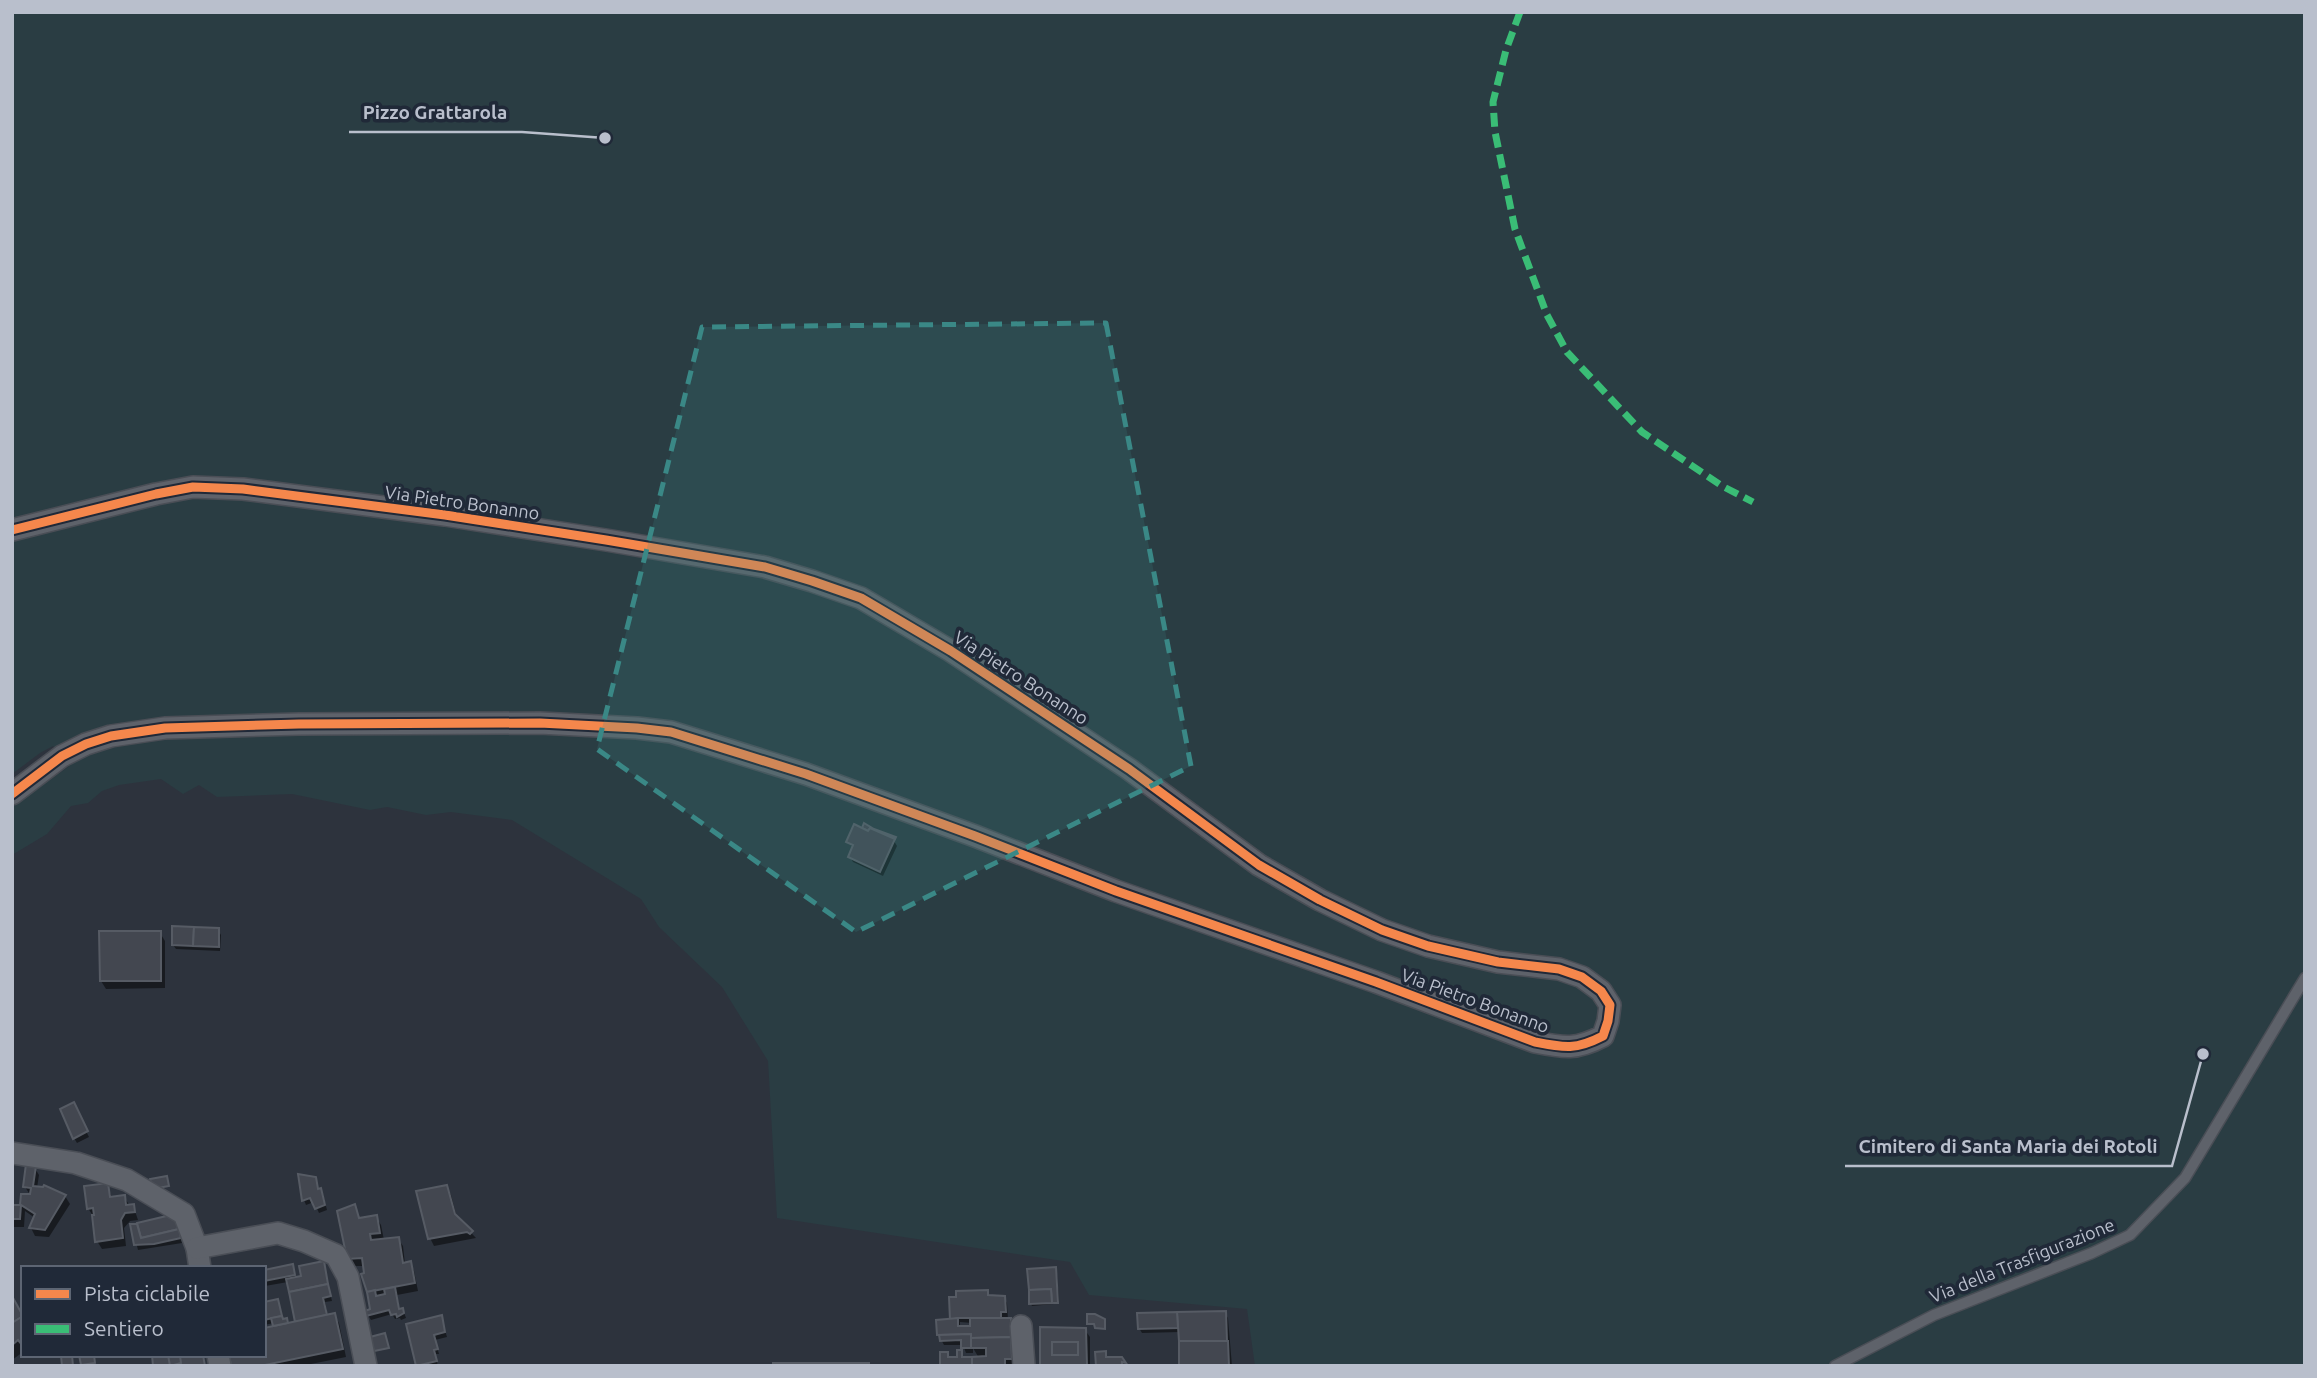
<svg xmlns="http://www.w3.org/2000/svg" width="2317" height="1378" viewBox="0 0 2317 1378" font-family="Ubuntu,sans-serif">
  <rect width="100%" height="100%" fill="#2d333d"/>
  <!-- green -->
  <polygon fill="#2a3d43" points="12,12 2305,12 2305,1366 1255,1366 1247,1309 1089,1295 1070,1262 777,1218 768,1061 722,987 659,927 641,899 512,820 451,812 426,815 387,807 370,810 292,794 217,797 199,785 183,794 161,779 119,785 102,791 88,803 71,806 47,834 12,855 12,807 72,764 53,746 40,753 12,774"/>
  <!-- shadow -->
  <g fill="#0007" fill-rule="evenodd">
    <polygon points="894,841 897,846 883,876 853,862 850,857 854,848 848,842"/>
    <polygon points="218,930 221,935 220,951 176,949 173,945"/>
    <polygon points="160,933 165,941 165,988 106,989 101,981"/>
    <polygon points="73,1105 89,1137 77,1143 74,1138"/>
    <polygon points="34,1167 39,1175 37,1188 45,1187 56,1190 65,1196 70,1204 49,1237 35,1236 31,1228 35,1218 25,1211 24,1227 14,1227 12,1224 12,1207 23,1207 23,1196 31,1196 25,1187"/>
    <polygon points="315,1178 319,1190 323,1194 327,1210 319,1213 314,1202 306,1205 304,1200"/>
    <polygon points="107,1185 112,1198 124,1197 130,1206 133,1205 138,1220 130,1221 124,1228 126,1246 102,1249 97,1241 93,1216 88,1208"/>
    <polygon points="447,1187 451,1195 457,1218 476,1238 434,1246 430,1238"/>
    <polygon points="354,1207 360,1220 376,1217 381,1225 384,1240 398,1239 403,1246 405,1264 410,1263 414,1271 418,1291 397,1295 400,1311 403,1310 406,1318 401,1320 400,1318 395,1319 392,1314 371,1320 368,1315 372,1311 365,1266 354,1266 349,1258"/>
    <polygon points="174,1216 182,1243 138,1250 132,1226"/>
    <polygon points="323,1263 332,1301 325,1302 328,1317 334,1315 339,1323 346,1357 301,1366 233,1366 264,1355 276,1327 274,1323 264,1325 264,1303 278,1301 284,1321 288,1325 297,1323 288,1282 265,1286 264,1293 264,1272 292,1266 296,1278 303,1277"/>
    <polygon points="1055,1269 1057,1274 1059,1301 1053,1301 1053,1304 1032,1306 1031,1304"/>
    <path d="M987,1292L990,1297L1004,1298L1007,1303L1008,1320L1013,1324L1016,1366H942L947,1353L950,1359H959L961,1352L964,1359L979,1358L973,1348V1353H966L963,1345H944L938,1334ZM960,1322L972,1323V1328H960Z"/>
    <polygon points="1225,1313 1228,1318 1232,1366 1181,1366 1180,1332 1142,1333 1139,1328 1139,1315"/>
    <polygon points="441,1317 447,1337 435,1340 439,1354 435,1354 438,1366 418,1366 408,1325"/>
    <polygon points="23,1318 23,1352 12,1360 12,1325"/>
    <polygon points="1085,1330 1090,1337 1090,1366 1042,1366"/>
  </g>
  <!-- building -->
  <g fill="#434750" stroke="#565b64" stroke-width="2" fill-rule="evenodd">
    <polygon points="864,823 874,829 896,837 895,839 870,828 868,831 862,828"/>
    <polygon points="854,824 868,831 870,828 895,839 880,872 848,857 853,845 846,842"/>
    <polygon points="172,926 194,927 193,946 172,945"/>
    <polygon points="194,927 219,928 219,947 193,946"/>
    <polygon points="99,931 161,931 161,981 100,981"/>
    <polygon points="74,1102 88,1131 73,1139 60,1109"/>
    <polygon points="26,1164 36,1166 33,1186 43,1187 44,1185 66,1195 45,1230 29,1228 35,1214 21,1205 20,1219 12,1219 12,1205 20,1205 21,1194 30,1194 31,1188 23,1187"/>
    <polygon points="298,1174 316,1177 318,1189 321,1188 325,1205 315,1209 310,1198 302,1201"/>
    <polygon points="167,1176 169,1186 152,1189 150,1179"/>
    <polygon points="108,1183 110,1197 125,1195 126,1205 134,1204 135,1212 125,1213 121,1220 123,1238 95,1242 92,1215 94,1215 93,1208 87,1209 84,1186"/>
    <polygon points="447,1185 455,1214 473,1231 470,1234 467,1232 428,1239 416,1191"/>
    <polygon points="355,1204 359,1218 377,1215 380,1233 370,1234 371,1240 399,1237 403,1263 411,1261 415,1283 367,1292 361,1274 364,1273 362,1258 347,1259 337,1211"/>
    <polygon points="175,1214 179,1229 141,1238 137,1223"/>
    <polygon points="130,1224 137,1224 141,1238 179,1229 181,1238 154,1244 134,1245"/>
    <polygon points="324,1261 328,1284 289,1292 286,1279 301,1276 299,1266"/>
    <polygon points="293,1264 295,1275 264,1281 264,1270"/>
    <polygon points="1056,1267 1058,1303 1052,1303 1051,1289 1029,1290 1027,1269"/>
    <polygon points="328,1284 331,1296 323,1298 327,1315 295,1322 289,1292"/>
    <polygon points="395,1287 399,1309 403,1308 404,1313 397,1317 396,1314 391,1315 389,1310 366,1316 365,1311 370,1309 367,1292 375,1290 376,1296 385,1294 384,1289"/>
    <polygon points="1051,1289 1052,1303 1029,1304 1029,1290"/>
    <polygon points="988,1290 988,1295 1005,1296 1006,1312 1001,1312 1001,1318 958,1318 950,1320 949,1297 956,1297 956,1291"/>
    <polygon points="12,1296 23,1316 12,1323"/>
    <polygon points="278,1299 282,1316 264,1320 264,1302"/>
    <polygon points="1226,1311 1227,1341 1179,1341 1177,1312"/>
    <polygon points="1177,1312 1178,1328 1138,1329 1137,1313"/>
    <polygon points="335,1313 343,1349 260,1366 231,1366 229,1355 264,1355 264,1328"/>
    <polygon points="1087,1314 1095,1314 1105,1319 1105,1329 1095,1328 1094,1324 1087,1324"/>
    <polygon points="442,1315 445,1332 434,1335 438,1349 434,1350 437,1361 416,1366 406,1324"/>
    <polygon points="23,1316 23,1346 18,1340 12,1345 12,1323"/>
    <polygon points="282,1316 283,1319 287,1318 288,1323 273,1326 271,1318"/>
    <polygon points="958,1318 958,1326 970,1326 970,1318 1011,1318 1011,1337 971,1338 971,1334 937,1335 936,1320"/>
    <path d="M1040,1327L1086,1328L1087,1366H1040ZM1052,1342H1078V1355H1052Z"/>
    <polygon points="385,1333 389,1348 374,1351 370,1337"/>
    <polygon points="971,1334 971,1348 962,1348 962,1357 972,1357 972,1366 940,1366 940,1352 948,1352 948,1357 957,1357 957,1350 961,1350 961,1340 940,1341 939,1335"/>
    <polygon points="1011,1337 1012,1359 1005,1359 1005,1365 972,1366 972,1357 986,1356 986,1348 971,1348 971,1338"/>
    <polygon points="1179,1341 1228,1341 1229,1366 1179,1366"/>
    <rect x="1052" y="1342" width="26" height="13"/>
    <polygon points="1106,1351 1106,1357 1122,1357 1126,1363 1122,1362 1122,1366 1096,1366 1095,1352"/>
    <polygon points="72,1355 73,1366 62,1366 61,1356"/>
    <polygon points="79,1355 94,1355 95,1363 81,1365"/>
    <polygon points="152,1355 203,1355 205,1366 153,1366"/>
    <polygon points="168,1355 180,1356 181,1363 170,1366"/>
    <rect x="773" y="1363" width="96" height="3"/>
  </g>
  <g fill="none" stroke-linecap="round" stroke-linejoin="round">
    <!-- lane casing -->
    <g stroke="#4a4e56" stroke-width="13">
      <polyline id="lane" points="1835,1366 1934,1315 2092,1253 2130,1235 2185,1178 2305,978"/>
    </g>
    <!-- street casing -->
    <g stroke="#4a4e56" stroke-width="24">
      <g id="street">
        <path d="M12,530L156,494L193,487L243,489L445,515L606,540L765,567L812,581L861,598L951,651L1129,769L1259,865L1320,900L1382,930L1428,946L1498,962L1559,969L1582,977L1601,991L1610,1005L1608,1021L1603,1036C1576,1050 1565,1048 1535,1042L1376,982L1116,891L975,836L806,774L671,732L637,728L540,723L299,724L165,728L111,736L86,744L62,756L12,794"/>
        <polyline points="12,1153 76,1163 127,1180 184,1214 197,1248 200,1268"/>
        <polyline points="197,1248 278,1233 304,1241 336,1255 348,1277 366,1366"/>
        <polyline points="1021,1326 1024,1366"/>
        <polyline points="218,1355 220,1366"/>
      </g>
    </g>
    <!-- lane -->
    <use href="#lane" stroke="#5e626a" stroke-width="10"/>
    <!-- street -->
    <use href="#street" stroke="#5e626a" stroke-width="21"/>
    <!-- quiet -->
    <polyline stroke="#3abd76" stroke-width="7" stroke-dasharray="14 7" stroke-linecap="butt" points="1520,12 1506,50 1493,102 1495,132 1515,229 1547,315 1567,352 1642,432 1722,486 1753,502"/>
    <!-- cycleway casing -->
    <g stroke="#202938" stroke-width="13">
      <path id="cycleway" d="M12,530L156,494L193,487L243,489L445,515L606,540L765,567L812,581L861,598L951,651L1129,769L1259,865L1320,900L1382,930L1428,946L1498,962L1559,969L1582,977L1601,991L1610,1005L1608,1021L1603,1036C1576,1050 1565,1048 1535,1042L1376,982L1116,891L975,836L806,774L671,732L637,728L540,723L299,724L165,728L111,736L86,744L62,756L12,794"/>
    </g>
    <!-- cycleway -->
    <use href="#cycleway" stroke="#f5874c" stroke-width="9"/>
  </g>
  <!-- marked area -->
  <path fill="#3a8886" fill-opacity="0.2" stroke="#3a8886" stroke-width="5" stroke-dasharray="14 9" stroke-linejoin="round" d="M1106,323L1191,766L856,932L597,749L702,327Z"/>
  <g text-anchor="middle" stroke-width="7" stroke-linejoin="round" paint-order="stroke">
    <!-- street labels -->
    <g font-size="18" fill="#b9bfcc" stroke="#202938">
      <text transform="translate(462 503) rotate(8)" y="6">Via Pietro Bonanno</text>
      <text transform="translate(1021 678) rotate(33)" y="6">Via Pietro Bonanno</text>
      <text transform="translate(1475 1001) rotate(20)" y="6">Via Pietro Bonanno</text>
      <text transform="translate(2022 1261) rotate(-22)" y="6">Via della Trasfigurazione</text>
    </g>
  </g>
  <!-- callouts -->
  <path fill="none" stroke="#b9bfcc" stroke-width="2.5" d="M605 138L522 132H349M2203 1054L2172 1166H1845"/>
  <g fill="#b9bfcc" stroke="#202938" stroke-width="2.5">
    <circle cx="605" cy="138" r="7"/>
    <circle cx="2203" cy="1054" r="7"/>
  </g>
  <g font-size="19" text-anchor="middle" font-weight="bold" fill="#b9bfcc" stroke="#202938" stroke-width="7" stroke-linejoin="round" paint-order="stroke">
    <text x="435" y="119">Pizzo Grattarola</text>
    <text x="2008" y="1153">Cimitero di Santa Maria dei Rotoli</text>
  </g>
  <!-- border -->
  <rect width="2317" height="1378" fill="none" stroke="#b9bfcc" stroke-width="28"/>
  <!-- legend -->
  <rect x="21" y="1266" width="245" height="91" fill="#202938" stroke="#5d6573" stroke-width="2"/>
  <rect x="35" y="1289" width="35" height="10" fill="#f5874c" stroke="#5d6573" stroke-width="2"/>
  <text x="84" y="1301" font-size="21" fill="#b9bfcc">Pista ciclabile</text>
  <rect x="35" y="1324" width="35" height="10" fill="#3abd76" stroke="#5d6573" stroke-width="2"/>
  <text x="84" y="1336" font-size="21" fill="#b9bfcc">Sentiero</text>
</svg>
